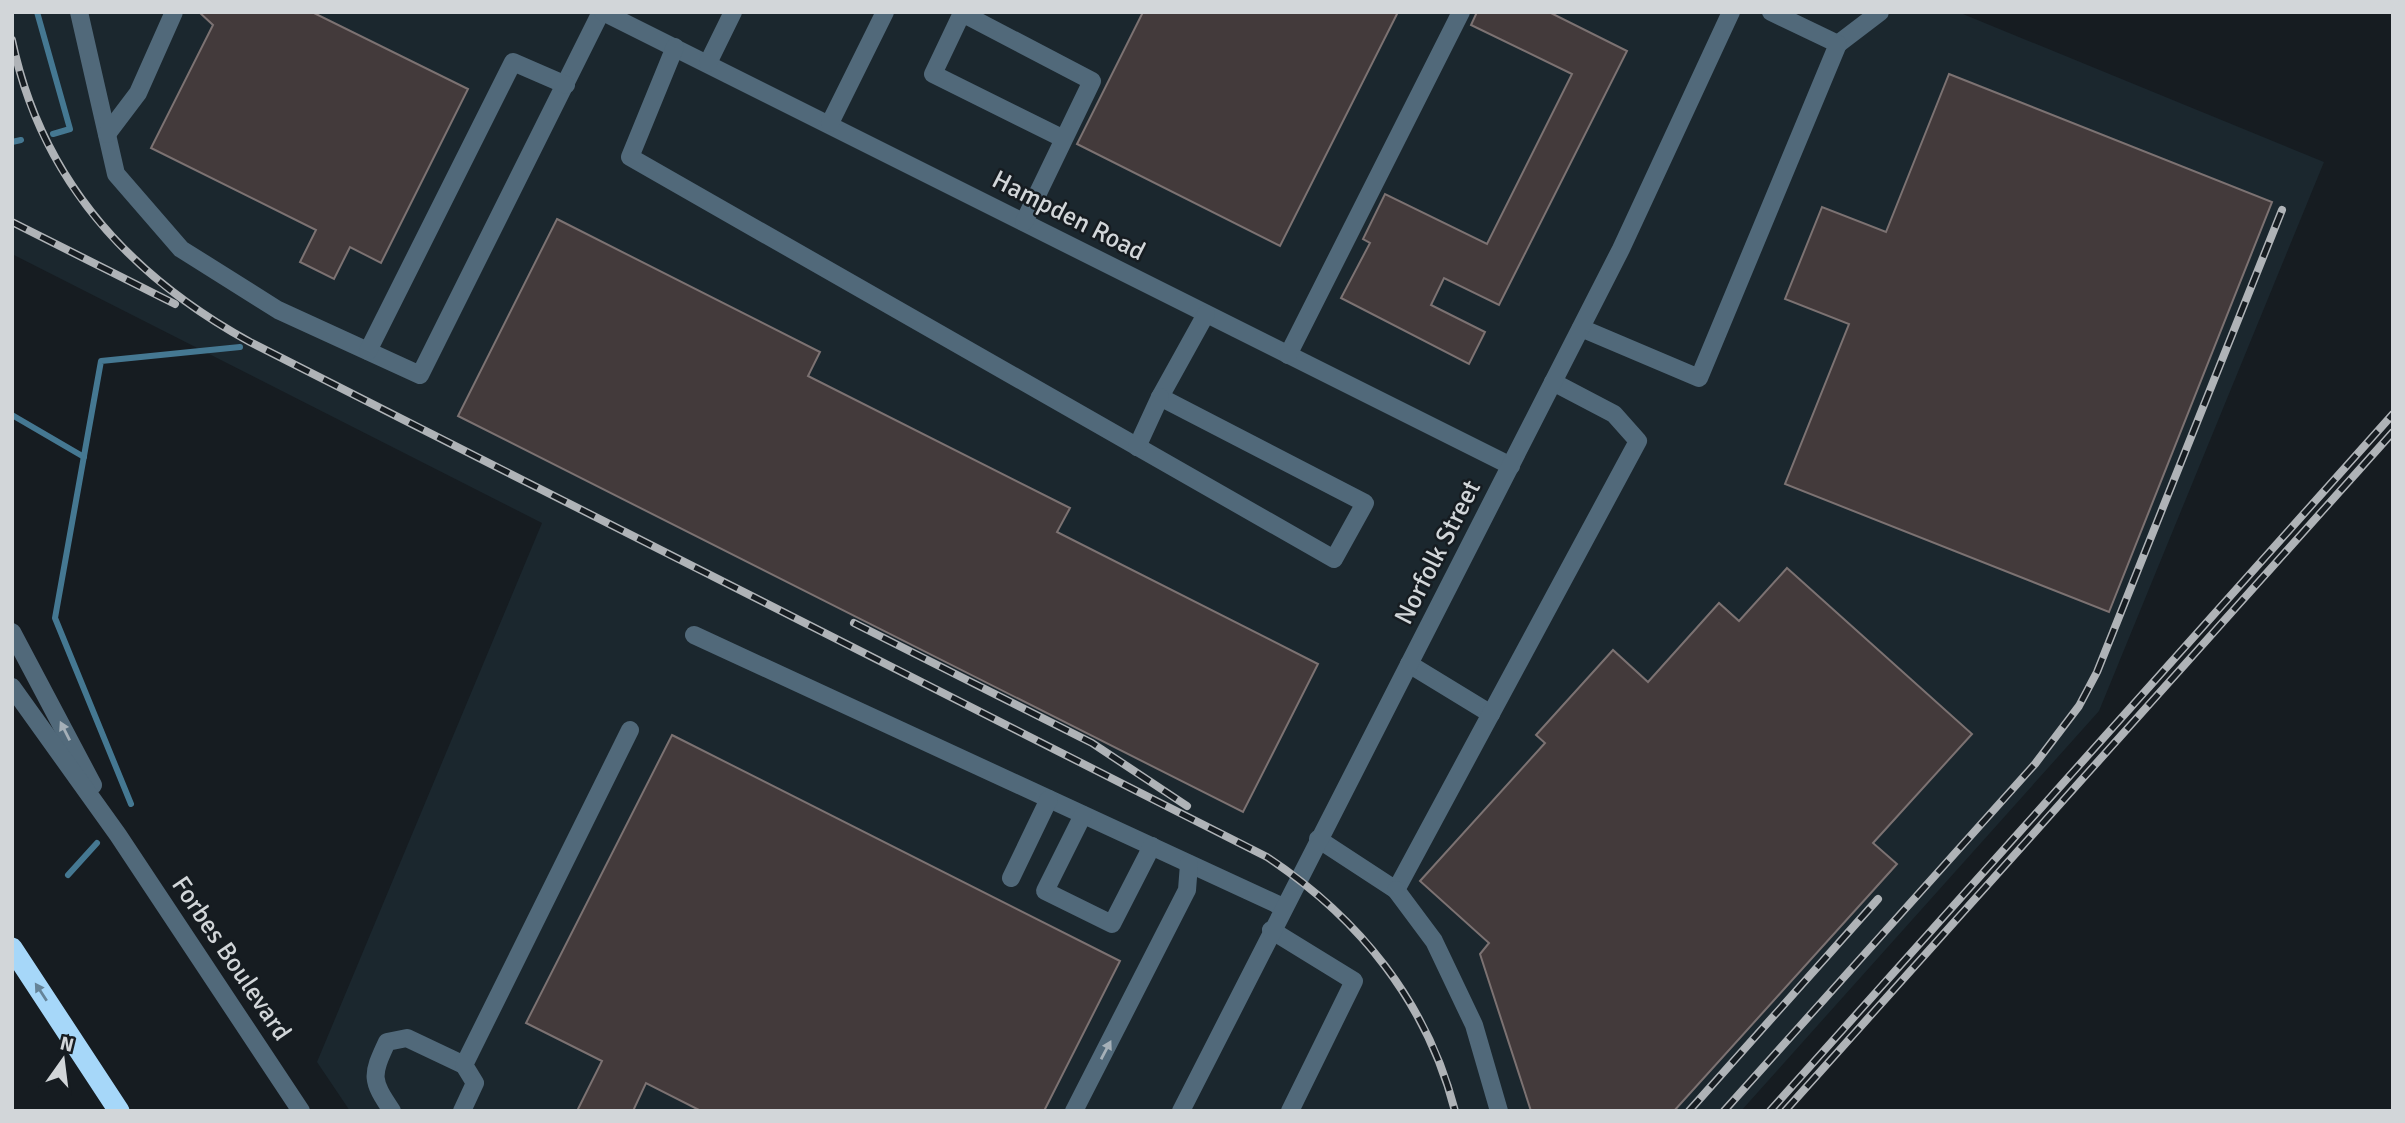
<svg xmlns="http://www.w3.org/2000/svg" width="2405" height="1123" viewBox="0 0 2405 1123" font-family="Signika,sans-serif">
  <rect width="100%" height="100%" fill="#161c21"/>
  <!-- built -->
  <polygon fill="#1b272e" points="12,12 1958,12 2324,162 2099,711 1741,1111 350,1111 317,1062 542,523 12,254"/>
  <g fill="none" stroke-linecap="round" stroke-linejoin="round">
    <!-- stream -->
    <g stroke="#457892" stroke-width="6">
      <polyline points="37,12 70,129 53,134"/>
      <polyline points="12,142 21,140"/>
      <polyline points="12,415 84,457"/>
      <polyline points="131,804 55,618 101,361 240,347"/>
      <polyline points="68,875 97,843"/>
    </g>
  </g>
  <!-- building -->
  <g fill="#433a3b" stroke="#7c7272" stroke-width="2">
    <polygon points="199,12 312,12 468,89 381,263 350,247 334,279 300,262 316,230 151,148 213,25"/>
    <polygon points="1143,12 1398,12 1280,246 1077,144"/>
    <polygon points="1477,12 1549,12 1627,51 1499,305 1444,278 1431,305 1485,332 1469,364 1341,298 1370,243 1363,239 1385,194 1487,244 1572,74 1471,25"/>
    <polygon points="1949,74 2272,202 2109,612 1785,484 1849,324 1785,299 1822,207 1886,232"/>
    <polygon points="557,219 820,352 808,376 1070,508 1057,532 1318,664 1243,812 458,416"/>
    <polygon points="1787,568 1972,734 1873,843 1897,864 1674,1111 1531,1111 1480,954 1489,943 1420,881 1545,743 1536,735 1613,650 1648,682 1719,603 1739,621"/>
    <polygon points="672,735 1120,961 1044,1111 701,1111 646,1083 633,1111 577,1111 602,1061 526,1023"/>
  </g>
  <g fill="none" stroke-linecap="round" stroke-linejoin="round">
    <!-- minor -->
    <g stroke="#51697a" stroke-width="18">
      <polyline points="79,12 116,174 181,249 278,310 420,375 601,12"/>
      <polyline points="603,12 1511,466"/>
      <polyline points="1838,44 1880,12"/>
      <polyline points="675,47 630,157 1334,559 1365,503 1160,397 1206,314"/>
      <polyline points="708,63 733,12"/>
      <polyline points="830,123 885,12"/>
      <polyline points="107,134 138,93 174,12"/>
      <polyline points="1024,222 1092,81 962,13 933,74 1064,139"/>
      <polyline points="1581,328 1699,378 1838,44 1771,12"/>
      <polyline points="368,351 513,62 566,85"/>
      <polyline points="1288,355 1461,12"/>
      <polyline points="1137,447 1160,397"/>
      <polyline points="12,632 93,785"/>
      <polyline points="694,635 1283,907"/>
      <polyline points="1409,664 1491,714"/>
      <polyline points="12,687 118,835 301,1111"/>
      <polyline points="1083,815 1045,891 1112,924 1152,846"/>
      <polyline points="1318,839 1396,890 1638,441 1614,414 1553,382"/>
      <polyline points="1011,878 1049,799"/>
      <polyline points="1396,890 1434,941 1474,1025 1499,1111"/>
      <polyline points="1271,930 1354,981 1290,1111"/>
      <path d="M392,1111C371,1080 371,1076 387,1042L407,1038L464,1065"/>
      <polyline points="462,1111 475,1083 464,1065 630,730"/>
      <polyline points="1074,1111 1187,890 1189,864"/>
      <polyline points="1181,1111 1621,249 1731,12"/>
    </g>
    <!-- highway -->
    <polyline stroke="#a6d7f9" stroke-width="21" points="12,948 119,1111"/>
    <!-- rail casing -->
    <g stroke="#afb3b7" stroke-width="8">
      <g id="rail">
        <path d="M12,40C41,179 128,275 250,342L1267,857C1359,918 1427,1002 1455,1111"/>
        <polyline points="12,222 175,304"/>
        <polyline points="854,623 1092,743 1187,806"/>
        <polyline points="1689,1111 1878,899"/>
        <polyline points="1724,1111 2035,764 2079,706 2097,672 2282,210"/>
        <polyline points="1770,1111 2393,414"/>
        <polyline points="1785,1111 2393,432"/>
      </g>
    </g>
    <!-- rail -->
    <use href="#rail" stroke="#161c21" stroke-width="5" stroke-dasharray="16" stroke-linecap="butt"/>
  </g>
  <!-- one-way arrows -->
  <defs><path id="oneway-solid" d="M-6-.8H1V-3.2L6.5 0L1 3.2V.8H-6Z" transform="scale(1.75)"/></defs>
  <g fill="#a5b0b8">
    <use href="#oneway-solid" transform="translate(65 731) rotate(-117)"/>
    <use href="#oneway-solid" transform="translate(1106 1050) rotate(-62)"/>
  </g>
  <use fill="#658398" href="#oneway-solid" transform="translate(41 992) rotate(-123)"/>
  <g text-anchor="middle" stroke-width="5" stroke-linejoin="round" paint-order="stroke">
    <!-- street labels -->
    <g font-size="26" fill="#d2d6d9" stroke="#161c21">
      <text transform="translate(1069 215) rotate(27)" y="9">Hampden Road</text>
      <text transform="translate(1437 552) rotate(-63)" y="9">Norfolk Street</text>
      <text transform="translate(232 958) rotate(56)" y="9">Forbes Boulevard</text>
    </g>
  </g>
  <!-- border -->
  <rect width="2405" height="1123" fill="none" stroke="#d2d6d9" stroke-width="28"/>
  <!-- north arrow -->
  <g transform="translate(63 1060) rotate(14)" stroke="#161c21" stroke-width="5" paint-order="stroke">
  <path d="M0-5L12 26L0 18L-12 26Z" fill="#d2d6d9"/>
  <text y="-10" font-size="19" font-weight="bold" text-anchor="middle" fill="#d2d6d9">N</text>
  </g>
</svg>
